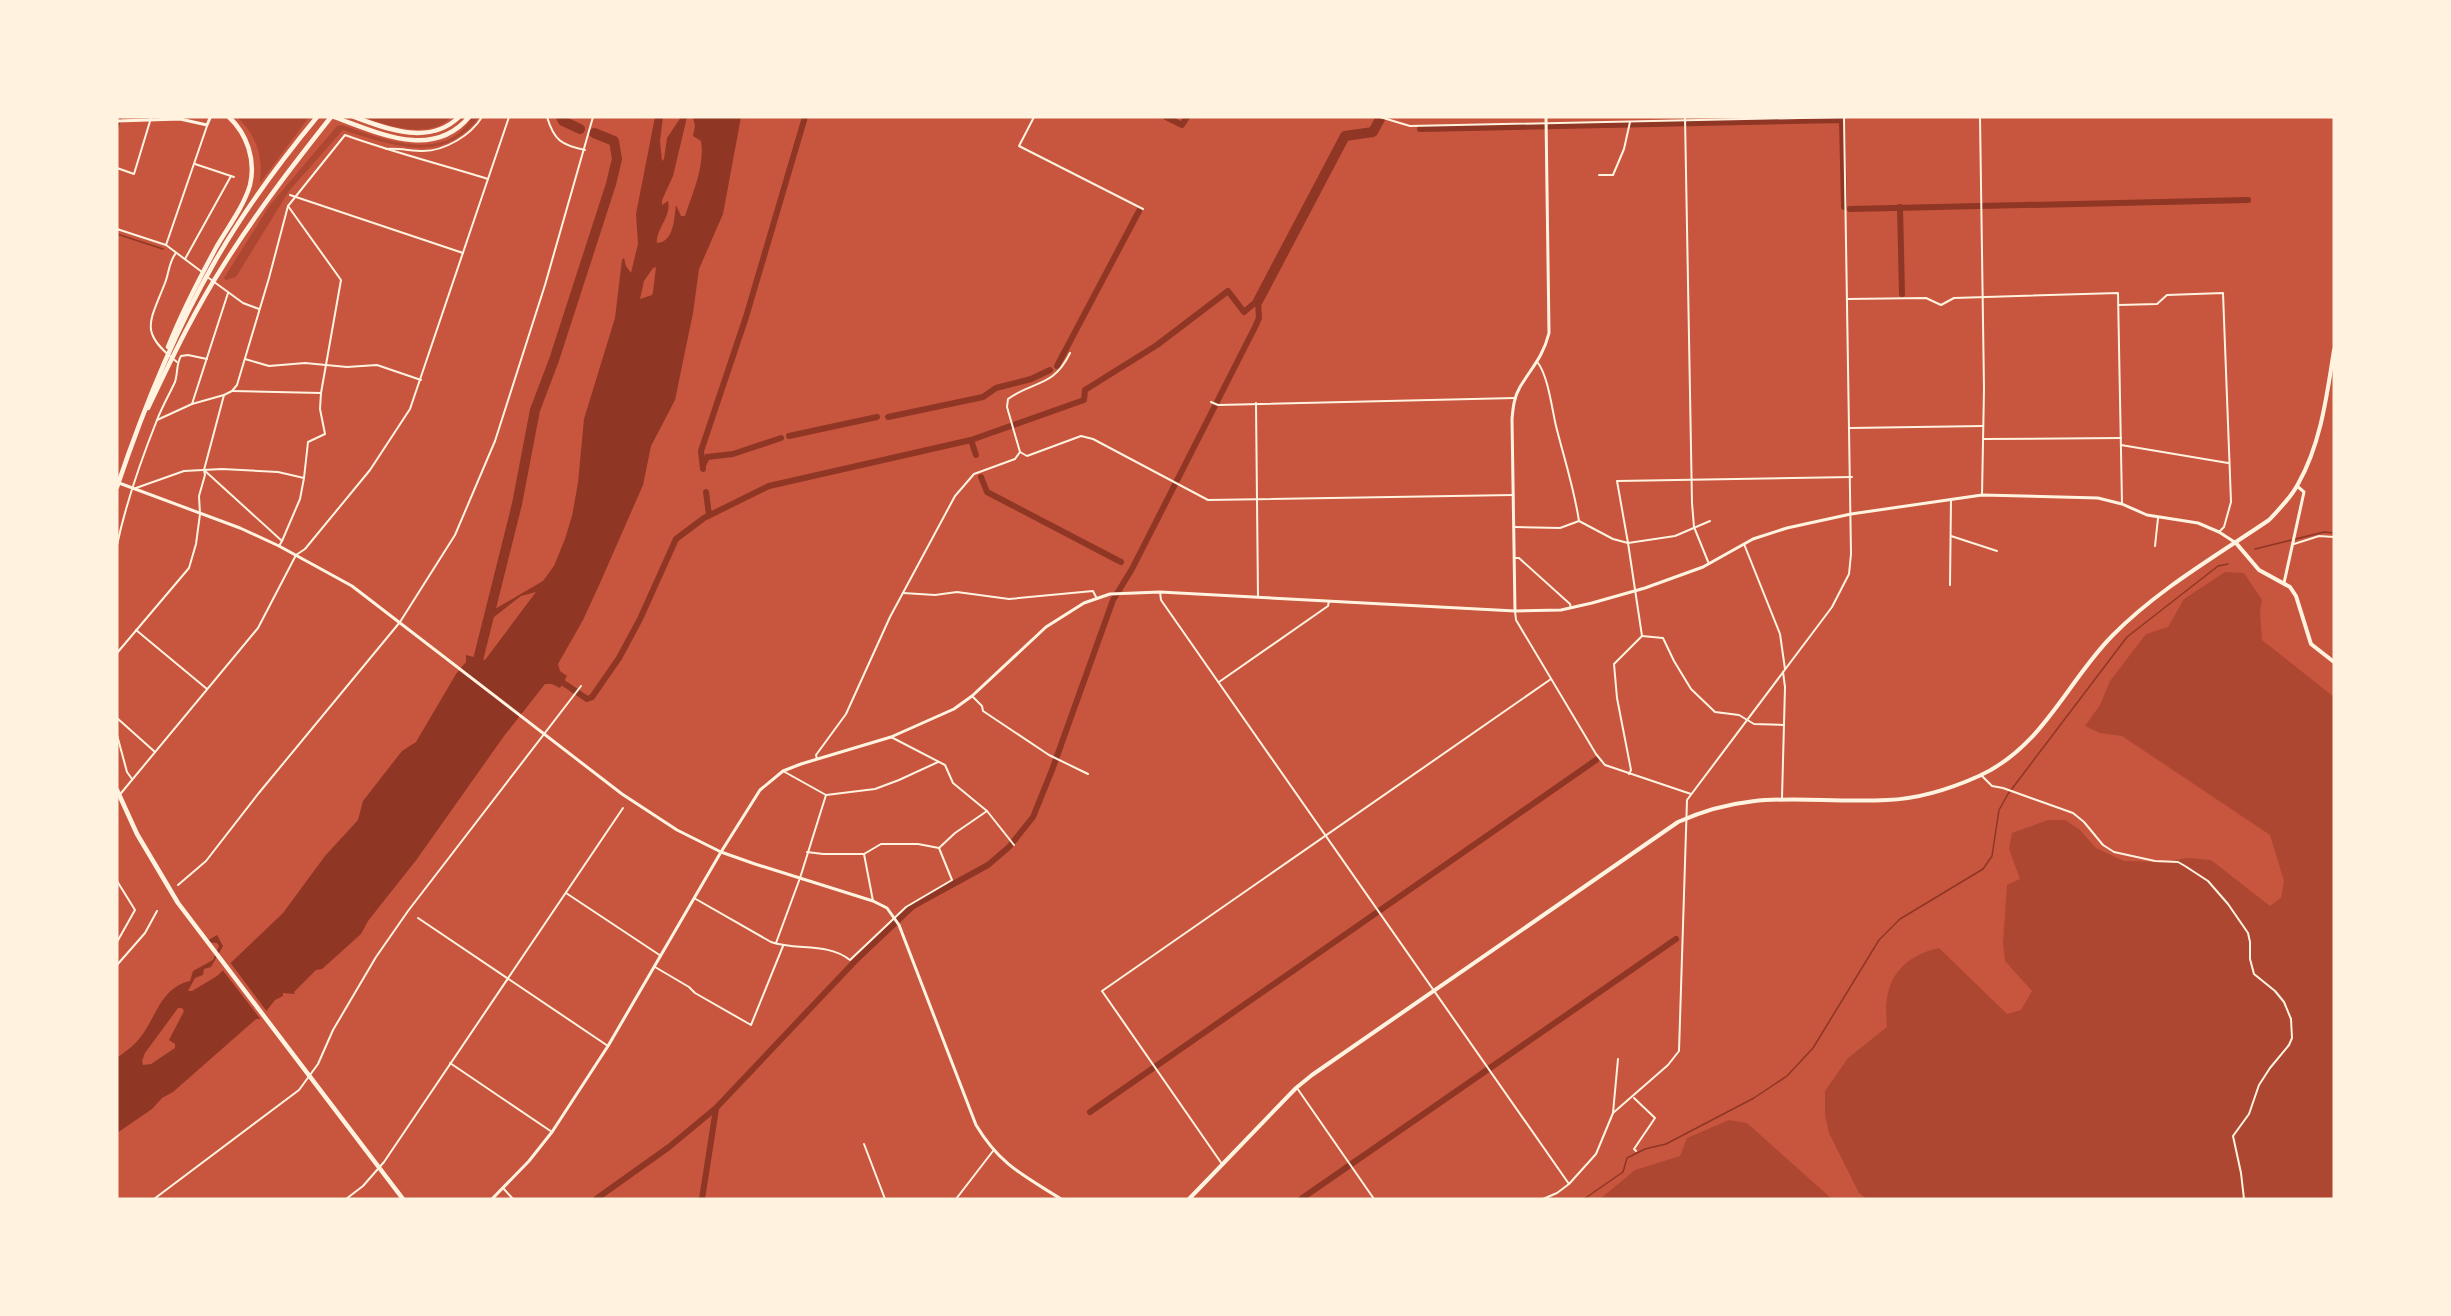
<svg xmlns="http://www.w3.org/2000/svg" width="2451" height="1316" viewBox="0 0 2451 1316" font-family="Cabin,sans-serif">
  <rect width="100%" height="100%" fill="#c8553d"/>
  <!-- green -->
  <g fill="#ae4732">
    <path d="M237,117H309L260,183C263,156 257,136 237,117Z"/>
    <path d="M363,117H451C430,140 388,126 363,117Z"/>
    <path d="M472,117H479C443,167 390,144 343,130L289,191L236,277L226,280L224,278L270,205L337,126L342,125C382,139 445,165 472,117Z"/>
    <path d="M2225,572L2244,573L2262,600L2260,612L2262,640L2334,697V1199H1867L1859,1193L1829,1133L1825,1115V1091L1848,1058L1887,1027C1882,984 1897,958 1939,948L2007,1014L2021,1010L2032,991L2005,961L2003,943L2007,885L2020,879L2009,849L2012,833L2048,820H2065L2079,829L2096,848L2124,861L2163,862L2188,858L2211,860L2270,906L2281,898L2284,881L2270,835L2122,736L2100,733L2085,726L2100,705L2110,681L2146,634L2168,627L2184,599Z"/>
    <polygon points="1729,1120 1747,1123 1832,1199 1600,1199 1635,1170 1680,1156 1687,1138"/>
  </g>
  <!-- water -->
  <path fill="#8f3625" fill-rule="evenodd" d="M655,117H663L660,141L662,161L664,159L667,138L681,117H687L673,176L662,200V205L668,201C672,216 655,230 657,243C674,242 674,219 676,205L681,216H685C693,192 705,166 701,141L693,136L695,126L693,117H741L723,214L699,269L693,313L675,400L651,446L643,485L600,583L583,620L558,664L560,671L567,676L560,688L552,684H545L504,736L417,859L368,921L361,934L322,969L316,970L294,992L295,994L283,993V996L275,1000L260,1019H256L173,1092L162,1098L152,1109L117,1133V1058C124,1052 133,1047 139,1039C157,1017 160,988 190,981L193,971L213,960L219,946L217,943L205,942L217,935L223,946L211,967L204,969L203,975L195,978L188,991H192L217,976L283,913L325,856L358,820L363,801L402,751L416,742L456,674L466,662V655L485,660L536,592L521,596L494,617L495,609L543,581L554,566L565,539L572,516L578,483L584,419L615,318L622,260L624,258L626,266L631,273L638,244L636,214ZM656,267L653,292L652,295L640,299L644,281L653,268ZM178,1008H182L184,1011L169,1040L175,1044V1048L151,1064L143,1065L142,1061L145,1053Z"/>
  <!-- pier -->
  <polygon fill="#c8553d" points="229,961 268,1013 262,1021 221,968"/>
  <g fill="none" stroke-linecap="round" stroke-linejoin="round">
    <!-- stream -->
    <g stroke="#8f3625" stroke-width="1.5">
      <polyline points="117,130 121,117"/>
      <polyline points="117,234 163,249"/>
      <polyline points="2255,549 2324,532 2334,533"/>
      <polyline points="1584,1199 1623,1172 1627,1158 1645,1149 1666,1144 1754,1098 1787,1076 1813,1048 1879,940 1900,919 1983,869 1992,856 1999,810 2008,794 2127,637 2218,566 2228,564"/>
    </g>
    <!-- canal -->
    <g stroke="#8f3625" stroke-width="6">
      <polyline points="1166,117 1182,125 1187,117"/>
      <polyline points="1420,129 1842,120 1844,207"/>
      <polyline points="1900,207 1902,294"/>
      <polyline points="1850,209 2248,200"/>
      <polyline points="1057,366 1139,211"/>
      <polyline points="888,417 983,397 996,388 1031,379 1050,370"/>
      <polyline points="789,436 877,417"/>
      <polyline points="971,440 976,455"/>
      <polyline points="703,465 707,457 733,454 781,438"/>
      <polyline points="703,469 701,451 746,317 805,117"/>
      <polyline points="981,477 987,492 1121,562"/>
      <polyline points="706,492 709,515"/>
      <polyline points="556,678 587,699 592,697 619,658 640,619 676,539 704,518 769,486 971,440 1084,400 1085,390 1157,345 1228,291 1244,312 1257,301"/>
      <polyline points="1090,1112 1596,760"/>
      <polyline points="596,1199 669,1147 716,1108 857,959 913,906 988,865 1009,847 1033,817 1052,770 1113,600 1132,569 1255,327 1259,318 1258,301"/>
      <polyline points="702,1199 716,1109"/>
      <polyline points="1301,1199 1676,939"/>
    </g>
    <!-- river -->
    <g stroke="#8f3625" stroke-width="10">
      <polyline points="561,117 563,121 580,129"/>
      <polyline points="1258,301 1345,136 1373,132 1381,117"/>
      <polyline points="475,672 517,504 535,410 554,360 611,184 617,159 614,141 594,133"/>
    </g>
    <!-- minor -->
    <g stroke="#fff3e0" stroke-width="2">
      <path d="M547,117C554,140 561,145 585,150"/>
      <polyline points="1034,117 1019,146 1143,209"/>
      <polyline points="1380,117 1410,126 1846,117"/>
      <polyline points="1685,117 1692,503 1694,527 1709,564"/>
      <polyline points="1980,117 1984,389 1982,495"/>
      <path d="M386,149C399,148 411,151 423,151C445,151 471,135 482,117"/>
      <polyline points="195,164 234,177"/>
      <polyline points="117,168 134,174 151,118"/>
      <polyline points="1599,175 1613,175 1624,149 1630,122"/>
      <polyline points="290,195 463,253"/>
      <polyline points="117,229 166,245 202,272"/>
      <polyline points="166,245 207,126"/>
      <path d="M176,253C169,261 169,273 165,283C149,324 139,332 177,362"/>
      <polyline points="185,259 231,176"/>
      <polyline points="206,276 243,303 259,309"/>
      <polyline points="1847,299 1926,298 1941,305 1954,298 2118,293 2122,504"/>
      <polyline points="2119,305 2157,304 2167,295 2223,293 2231,502 2224,527 2219,532"/>
      <polyline points="245,359 269,366 305,363 347,367 377,365 421,380"/>
      <path d="M1538,363C1548,376 1552,409 1556,426C1564,458 1574,488 1579,521"/>
      <polyline points="232,391 321,393 341,280 288,206"/>
      <polyline points="1211,402 1218,405 1515,398"/>
      <polyline points="1256,403 1258,597"/>
      <polyline points="192,404 228,293"/>
      <path d="M157,420L192,404L224,395L232,391L237,385L269,278L288,206L345,135C392,152 440,164 488,179"/>
      <polyline points="1850,428 1983,426"/>
      <polyline points="1983,439 2121,438"/>
      <polyline points="2121,445 2228,463"/>
      <polyline points="1020,452 1027,456 1081,436 1093,439 1208,500 1513,495"/>
      <polyline points="204,470 282,541 279,546"/>
      <polyline points="304,478 308,442 325,434 320,409 321,393"/>
      <polyline points="136,488 184,471 222,469 278,472 304,478 300,499 282,541"/>
      <polyline points="1710,521 1675,536 1628,543 1617,481 1852,477"/>
      <polyline points="1515,527 1560,528 1579,521 1613,539 1628,543 1642,636 1614,664 1617,698 1631,770 1629,774"/>
      <polyline points="1951,536 1997,551"/>
      <polyline points="1744,544 1780,634 1785,669"/>
      <polyline points="2294,544 2319,536 2334,537"/>
      <path d="M117,545C126,503 141,460 157,420C162,407 169,395 175,382C178,373 176,364 181,356L188,355L207,359"/>
      <polyline points="2155,546 2158,518"/>
      <polyline points="1515,558 1519,558 1570,604 1571,608"/>
      <polyline points="1950,585 1951,499"/>
      <polyline points="1160,592 1161,600 1569,1184"/>
      <polyline points="903,593 935,595 957,592 1009,599 1093,591 1096,597"/>
      <polyline points="1515,611 1516,620 1596,754 1605,765 1691,794"/>
      <polyline points="136,630 207,689"/>
      <polyline points="1642,636 1663,638 1674,661 1691,689 1715,712 1739,715 1754,724 1784,725"/>
      <polyline points="117,653 189,568 196,544 200,514 199,496 205,475 204,470 224,395"/>
      <polyline points="1219,682 1328,606 1329,601"/>
      <polyline points="972,696 982,706 983,711 1049,755 1088,774"/>
      <polyline points="117,718 155,752"/>
      <polyline points="117,735 127,772 132,779"/>
      <polyline points="891,737 945,765 953,783 987,811"/>
      <path d="M817,759L816,755L846,714L890,617L955,496L974,474L1015,459L1020,452L1007,407L1008,399C1034,380 1053,388 1070,353"/>
      <polyline points="783,771 826,795 875,789 899,780 938,762"/>
      <polyline points="1981,775 1992,786 2003,788 2073,813 2084,822 2103,845 2114,852 2155,861 2178,862 2185,866 2208,881 2228,904 2248,933 2250,942 2250,959 2254,974 2275,991 2284,1002 2291,1019 2292,1038 2289,1045 2270,1068 2259,1085 2249,1114 2233,1136 2241,1173 2244,1199"/>
      <polyline points="117,798 258,628 296,555 305,549 370,470 410,409 509,117"/>
      <polyline points="1782,798 1785,687 1783,672"/>
      <polyline points="939,848 955,833 987,811 1014,845"/>
      <polyline points="864,854 873,901"/>
      <polyline points="117,881 135,910 117,942"/>
      <polyline points="178,885 206,861 258,794 400,622 455,535 495,441 545,285 593,117"/>
      <polyline points="566,893 661,956"/>
      <path d="M694,898L771,942C797,951 827,942 850,960L906,907L952,880L939,848L918,844H881L864,854H823L807,852"/>
      <polyline points="418,918 608,1046"/>
      <polyline points="776,943 800,878 826,795"/>
      <polyline points="117,965 145,933 157,911"/>
      <polyline points="655,967 689,987 695,993 751,1025 783,946"/>
      <polyline points="450,1063 552,1132"/>
      <polyline points="1297,1088 1374,1199"/>
      <polyline points="1634,1098 1655,1118 1634,1149 1636,1151"/>
      <polyline points="1613,1113 1618,1059"/>
      <polyline points="864,1144 885,1199"/>
      <polyline points="1222,1164 1102,991 1551,679"/>
      <polyline points="503,1188 513,1199"/>
      <polyline points="154,1199 299,1090 318,1064 333,1030 376,957 408,911 581,686"/>
      <polyline points="346,1199 363,1186 384,1162 623,808"/>
      <polyline points="956,1199 993,1151"/>
      <polyline points="1543,1199 1557,1193 1569,1184 1596,1154 1613,1113 1668,1065 1679,1051 1687,800 1832,607 1849,574 1851,554 1844,117"/>
    </g>
    <!-- tertiary -->
    <g stroke="#fff3e0" stroke-width="3">
      <polyline points="117,121 180,119 207,125 210,118"/>
      <path d="M119,483L240,528L279,546L352,586L622,794L677,830L721,852L755,864L873,901L887,908L899,925L976,1125C1000,1165 1023,1175 1061,1199"/>
      <polyline points="2284,583 2304,492 2297,486"/>
      <path d="M1515,611L1512,419C1513,408 1514,397 1520,387C1532,367 1543,357 1549,333L1546,117"/>
      <polyline points="492,1199 529,1161 552,1132 608,1046 721,852 760,790 783,771 801,764 891,737 954,709 972,696 1046,627 1084,603 1110,594 1160,592 1515,611 1561,610 1592,603 1645,588 1703,567 1753,539 1787,528 1851,514 1982,495 2098,498 2122,504 2147,515 2198,523 2219,532 2236,543"/>
    </g>
    <!-- secondary -->
    <polyline stroke="#fff3e0" stroke-width="4" points="2236,543 2259,570 2290,587 2296,596 2311,644 2334,662"/>
    <!-- primary -->
    <path stroke="#fff3e0" stroke-width="4" d="M1189,1199L1296,1088L1312,1075L1678,822C1755,787 1808,804 1887,800C1919,799 1950,789 1979,776C2043,747 2066,683 2112,636C2157,590 2216,556 2269,520C2279,509 2291,498 2298,484C2321,444 2327,394 2334,350"/>
    <!-- motorway -->
    <g stroke="#fff3e0" stroke-width="4.5">
      <path d="M334,117C377,132 432,161 469,117"/>
      <path d="M354,117C387,129 429,146 459,117"/>
      <path d="M168,347C182,312 199,279 217,246C228,227 244,206 250,185C256,160 247,134 229,117"/>
      <path d="M148,408C171,360 194,311 223,266C256,213 293,165 331,117"/>
      <path d="M117,487C143,410 173,334 214,263C243,212 279,163 317,117"/>
      <polyline points="117,790 137,834 178,903 403,1199"/>
    </g>
  </g>
  <!-- border -->
  <rect width="2451" height="1316" fill="none" stroke="#fff3e0" stroke-width="237"/>
</svg>
